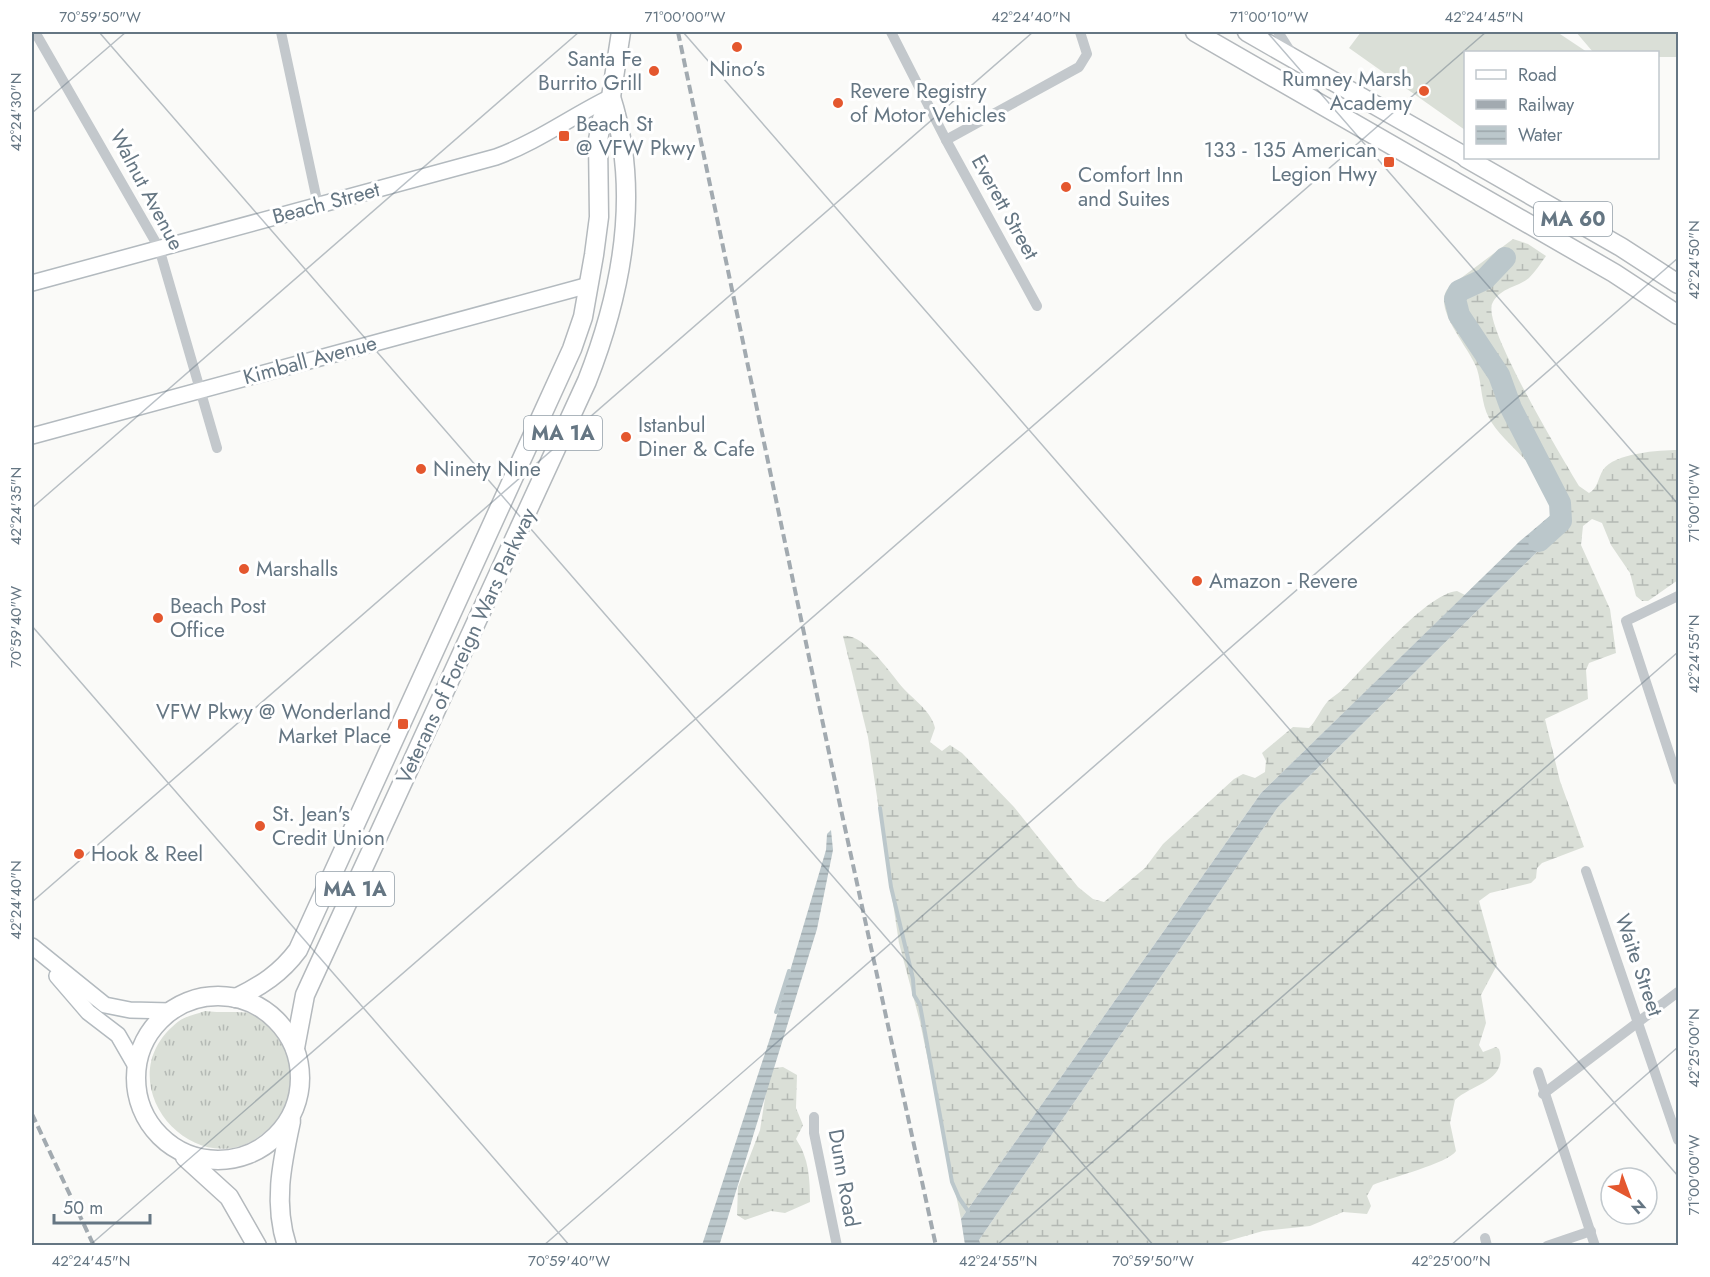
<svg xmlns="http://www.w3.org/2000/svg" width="1710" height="1277" viewBox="0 0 1710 1277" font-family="Jost,sans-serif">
  <defs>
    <pattern id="grass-tufts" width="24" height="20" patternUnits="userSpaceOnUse" patternTransform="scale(1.5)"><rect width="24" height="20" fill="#dadfd7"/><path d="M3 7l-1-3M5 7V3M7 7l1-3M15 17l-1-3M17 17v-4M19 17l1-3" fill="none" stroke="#b4b9b4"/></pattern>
    <pattern id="wetland-marsh" width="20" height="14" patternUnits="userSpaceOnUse" patternTransform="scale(1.5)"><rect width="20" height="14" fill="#dadfd7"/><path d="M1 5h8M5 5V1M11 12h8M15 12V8" fill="none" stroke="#b4b9b4"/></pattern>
    <pattern id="water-rules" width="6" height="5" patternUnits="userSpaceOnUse" patternTransform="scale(1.5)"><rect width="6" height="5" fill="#bbc7cb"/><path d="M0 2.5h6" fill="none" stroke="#9ca6aa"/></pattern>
  </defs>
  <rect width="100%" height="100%" fill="#fafaf8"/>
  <!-- grass -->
  <path fill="url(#grass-tufts)" d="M205,1011C219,1013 239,1011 251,1013C288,1020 302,1085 282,1113C214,1210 94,1086 179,1021C186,1016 197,1014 205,1011Z"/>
  <!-- wetland -->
  <g fill="url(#wetland-marsh)">
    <path d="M1513,239L1528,244L1546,256C1541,263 1535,272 1529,278C1517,288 1500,287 1492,304C1483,327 1563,459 1579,486L1589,493C1598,488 1598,478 1603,470C1614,453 1660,450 1678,450V580L1648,601H1642L1636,596L1630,573L1611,545L1602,523L1592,519L1583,526L1581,545L1610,609L1616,653L1589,663L1586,670L1588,699L1545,719L1560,781L1584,847L1542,863L1537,868L1536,878L1531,883L1490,893L1479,901L1497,965L1481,995L1486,1023L1479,1045L1483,1052L1496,1047L1499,1049C1509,1081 1472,1084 1455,1100L1450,1123L1456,1151C1449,1163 1389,1178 1373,1185L1367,1196L1371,1206L1367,1214L1343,1212L1310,1226L1263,1231L1210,1246H981L979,1240L1278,807L1538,551L1553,542L1562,520L1552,514C1561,480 1504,447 1489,418C1481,403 1482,385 1477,369C1470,348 1430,307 1449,287Z"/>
    <path d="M1457,591L1465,595L1261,793L961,1219L920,1022L899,943L868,737L843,636C863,632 891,674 903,688C914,700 932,712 935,728L930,742L942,751L950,745L962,753L1014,807L1078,887L1093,899L1104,902L1145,868L1163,844L1234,779L1243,774L1255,778L1265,772L1266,761L1262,753L1293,727L1309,728C1317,720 1320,710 1328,701C1332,697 1338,694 1342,690C1366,666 1426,594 1457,591Z"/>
    <path d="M783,1067L797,1075L796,1108L803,1125L796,1139C809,1158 810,1179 810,1202L785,1213L771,1211L745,1220L737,1215L738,1187L760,1130L768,1079L774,1068Z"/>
  </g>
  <!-- pitch -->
  <g fill="#dadfd7">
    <polygon points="1361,32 1557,32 1587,52 1466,52 1465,130 1349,48"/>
    <polygon points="1576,32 1678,32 1678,57 1658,57 1658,52 1593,52"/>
  </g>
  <!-- water -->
  <g fill="url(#water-rules)">
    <path d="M1552,514L1565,524L1563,533C1553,538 1550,547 1538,551L1278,807L979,1240L981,1245H965L961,1219L1261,793L1520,541Z"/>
    <polygon points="831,830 833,850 817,929 720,1243 702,1245 771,1035 826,850 827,834"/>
  </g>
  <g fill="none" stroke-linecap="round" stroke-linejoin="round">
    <!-- stream -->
    <g stroke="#bbc7cb" stroke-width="4">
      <polyline points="880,808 891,887 913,979 914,995 920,1005 952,1182 959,1198 968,1211"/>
      <polyline points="776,1012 789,971"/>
    </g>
    <!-- river -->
    <polyline stroke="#bbc7cb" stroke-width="22" points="1505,258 1485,279 1459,291 1455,299 1459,315 1499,375 1511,408 1560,503 1561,521 1539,541"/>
    <!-- secondary casing -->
    <g stroke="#b3babf" stroke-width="18">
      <g id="secondary">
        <path d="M32,283L496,157C537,142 572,116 611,97"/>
        <polyline points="32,436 589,285"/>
        <polyline points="32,946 105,1005 130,1010 171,1011"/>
        <polyline points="57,976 88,1012 118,1035 137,1068"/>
      </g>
    </g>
    <!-- highway casing -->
    <g stroke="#b4b9bd" stroke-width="21">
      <g id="highway">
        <polyline points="1195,32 1614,273 1678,315"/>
        <polyline points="1247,32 1466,157"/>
        <polyline points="1466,158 1621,247 1678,284"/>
        <circle cx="218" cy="1078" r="82"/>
        <path d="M236,998C261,986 281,973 298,950L572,349L583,317L594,255L599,217L598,140L602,119L611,97L621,32"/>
        <path d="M295,1048L305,995L587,381C622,292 641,191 611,97"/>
        <polyline points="185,1157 229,1197 257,1246"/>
        <path d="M287,1246C273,1203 282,1163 291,1121"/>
      </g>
    </g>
    <!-- street -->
    <g stroke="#c3c8cc" stroke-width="10">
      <polyline points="35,32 159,248 217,448"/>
      <polyline points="281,32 318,205"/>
      <polyline points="891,32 946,140 1037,306"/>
      <polyline points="1278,32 1292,54"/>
      <polyline points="946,140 1079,67 1087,54 1080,32"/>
      <polyline points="1678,596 1626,621 1678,780"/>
      <polyline points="1586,871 1678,1140"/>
      <polyline points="1538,1072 1595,1246"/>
      <polyline points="1543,1094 1678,992"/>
      <polyline points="814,1117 814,1133 837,1246"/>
      <polyline points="1485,1238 1487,1246"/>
      <polyline points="1547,1246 1591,1231"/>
    </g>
    <!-- secondary -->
    <use href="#secondary" stroke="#fff" stroke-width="15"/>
    <!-- highway -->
    <use href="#highway" stroke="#fff" stroke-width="18"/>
    <!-- rail -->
    <g stroke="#a2aab0" stroke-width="4" stroke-dasharray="9 4.5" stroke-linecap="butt">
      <polyline points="678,32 840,805 936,1246"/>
      <polyline points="32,1114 94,1246"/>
    </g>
  </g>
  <!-- ticks -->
  <path fill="none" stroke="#657683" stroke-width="1.5" stroke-opacity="0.45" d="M99,32L1154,1246M683,32L1678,1176M1267,32L1678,504M32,113L126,32M32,508L579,32M32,626L570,1246M32,902L1033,32M89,1246L1486,32M543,1246L1678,258M996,1246L1678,652M1450,1246L1678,1047"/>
  <!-- markers -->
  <g fill="#e4572e" stroke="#fff" stroke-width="2">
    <circle cx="737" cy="47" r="6"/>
    <circle cx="654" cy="71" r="6"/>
    <circle cx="1424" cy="91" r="6"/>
    <circle cx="838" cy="103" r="6"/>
    <rect x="558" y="130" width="12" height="12" rx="3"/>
    <rect x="1383" y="156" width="12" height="12" rx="3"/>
    <circle cx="1066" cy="187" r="6"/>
    <circle cx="626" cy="437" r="6"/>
    <circle cx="421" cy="469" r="6"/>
    <circle cx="244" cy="569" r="6"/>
    <circle cx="1197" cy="581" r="6"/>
    <circle cx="158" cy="618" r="6"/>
    <rect x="397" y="718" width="12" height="12" rx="3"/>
    <circle cx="260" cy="826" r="6"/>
    <circle cx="79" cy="854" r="6"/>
  </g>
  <g text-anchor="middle" stroke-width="6" stroke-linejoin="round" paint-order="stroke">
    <!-- shield labels -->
    <g fill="#fff" stroke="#939fa8" stroke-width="1.5">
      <rect x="1534" y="202" width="78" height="34" rx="4.5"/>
      <rect x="524" y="416" width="78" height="34" rx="4.5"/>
      <rect x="316" y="872" width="78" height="34" rx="4.5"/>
    </g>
    <g font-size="20" font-weight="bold" fill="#657683">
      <text x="1573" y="226">MA 60</text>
      <text x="563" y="440">MA 1A</text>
      <text x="355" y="896">MA 1A</text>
    </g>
    <!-- poi labels -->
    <g font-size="21" fill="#657683" stroke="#fff" text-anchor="start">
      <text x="642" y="66" text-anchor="end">Santa Fe<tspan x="642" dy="24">Burrito Grill</tspan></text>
      <text x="737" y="76" text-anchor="middle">Nino’s</text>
      <text x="1412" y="86" text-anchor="end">Rumney Marsh<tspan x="1412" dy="24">Academy</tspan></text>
      <text x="850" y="98">Revere Registry<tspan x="850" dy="24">of Motor Vehicles</tspan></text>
      <text x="576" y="131">Beach St<tspan x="576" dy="24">@ VFW Pkwy</tspan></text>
      <text x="1377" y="157" text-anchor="end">133 - 135 American<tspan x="1377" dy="24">Legion Hwy</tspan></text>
      <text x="1078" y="182">Comfort Inn<tspan x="1078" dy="24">and Suites</tspan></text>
      <text x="638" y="432">Istanbul<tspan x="638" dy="24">Diner &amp; Cafe</tspan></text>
      <text x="433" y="476">Ninety Nine</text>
      <text x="256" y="576">Marshalls</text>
      <text x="1209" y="588">Amazon - Revere</text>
      <text x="170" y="613">Beach Post<tspan x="170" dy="24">Office</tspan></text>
      <text x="391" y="719" text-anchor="end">VFW Pkwy @ Wonderland<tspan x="391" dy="24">Market Place</tspan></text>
      <text x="272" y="821">St. Jean's<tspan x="272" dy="24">Credit Union</tspan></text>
      <text x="91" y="861">Hook &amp; Reel</text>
    </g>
    <!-- street labels -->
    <g font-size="21" fill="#657683" stroke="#fff">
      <text transform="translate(147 190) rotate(62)" y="7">Walnut Avenue</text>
      <text transform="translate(326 203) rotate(-15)" y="7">Beach Street</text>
      <text transform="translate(1005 207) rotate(61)" y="7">Everett Street</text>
      <text transform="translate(310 360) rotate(-15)" y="7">Kimball Avenue</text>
      <text transform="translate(466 646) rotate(-65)" y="7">Veterans of Foreign Wars Parkway</text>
      <text transform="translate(1639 965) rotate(71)" y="7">Waite Street</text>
      <text transform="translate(844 1178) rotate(80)" y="7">Dunn Road</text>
    </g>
  </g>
  <!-- border -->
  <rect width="1710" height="1277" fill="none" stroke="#ffffff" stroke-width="66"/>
  <!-- legend -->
  <rect x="1464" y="51" width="195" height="108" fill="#ffffff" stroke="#c1c8cd" stroke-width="1.5"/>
  <rect x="1476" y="70" width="30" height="9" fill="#ffffff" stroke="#c1c8cd" stroke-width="1.5"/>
  <text x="1518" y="81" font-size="18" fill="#657683">Road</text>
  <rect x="1476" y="100" width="30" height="9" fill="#a2aab0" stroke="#c1c8cd" stroke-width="1.5"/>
  <text x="1518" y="111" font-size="18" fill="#657683">Railway</text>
  <rect x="1476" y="126" width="30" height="18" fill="url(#water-rules)" stroke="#c1c8cd" stroke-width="1.5"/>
  <text x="1518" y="141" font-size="18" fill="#657683">Water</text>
  <!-- north arrow -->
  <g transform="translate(1629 1196) rotate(139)"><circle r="28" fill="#ffffff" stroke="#c1c8cd" stroke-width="1.5"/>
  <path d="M0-4.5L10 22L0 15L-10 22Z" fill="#e4572e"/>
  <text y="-9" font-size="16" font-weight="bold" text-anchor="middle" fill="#657683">N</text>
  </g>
  <!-- scale -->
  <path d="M54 1214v9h96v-9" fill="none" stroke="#657683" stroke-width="3"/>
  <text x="63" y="1214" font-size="18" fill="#657683" stroke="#ffffff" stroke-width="4.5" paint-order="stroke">50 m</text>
  <rect x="33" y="33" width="1644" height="1211" fill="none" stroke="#657683" stroke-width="2"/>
  <g font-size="15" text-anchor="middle" fill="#657683">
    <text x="100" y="22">70°59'50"W</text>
    <text x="685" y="22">71°00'00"W</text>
    <text x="1031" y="22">42°24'40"N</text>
    <text x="1269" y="22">71°00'10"W</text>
    <text x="1484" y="22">42°24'45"N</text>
    <text transform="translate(16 112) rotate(-90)" y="5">42°24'30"N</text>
    <text transform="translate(1694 260) rotate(-90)" y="5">42°24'50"N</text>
    <text transform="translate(1694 503) rotate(-90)" y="5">71°00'10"W</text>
    <text transform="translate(16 506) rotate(-90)" y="5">42°24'35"N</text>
    <text transform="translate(16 627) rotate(-90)" y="5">70°59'40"W</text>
    <text transform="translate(1694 654) rotate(-90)" y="5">42°24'55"N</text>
    <text transform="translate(16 900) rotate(-90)" y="5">42°24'40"N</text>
    <text transform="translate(1694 1048) rotate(-90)" y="5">42°25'00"N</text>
    <text transform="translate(1694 1175) rotate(-90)" y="5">71°00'00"W</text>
    <text x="91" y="1266">42°24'45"N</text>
    <text x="569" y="1266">70°59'40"W</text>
    <text x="998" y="1266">42°24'55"N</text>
    <text x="1153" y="1266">70°59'50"W</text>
    <text x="1451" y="1266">42°25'00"N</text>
  </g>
</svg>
